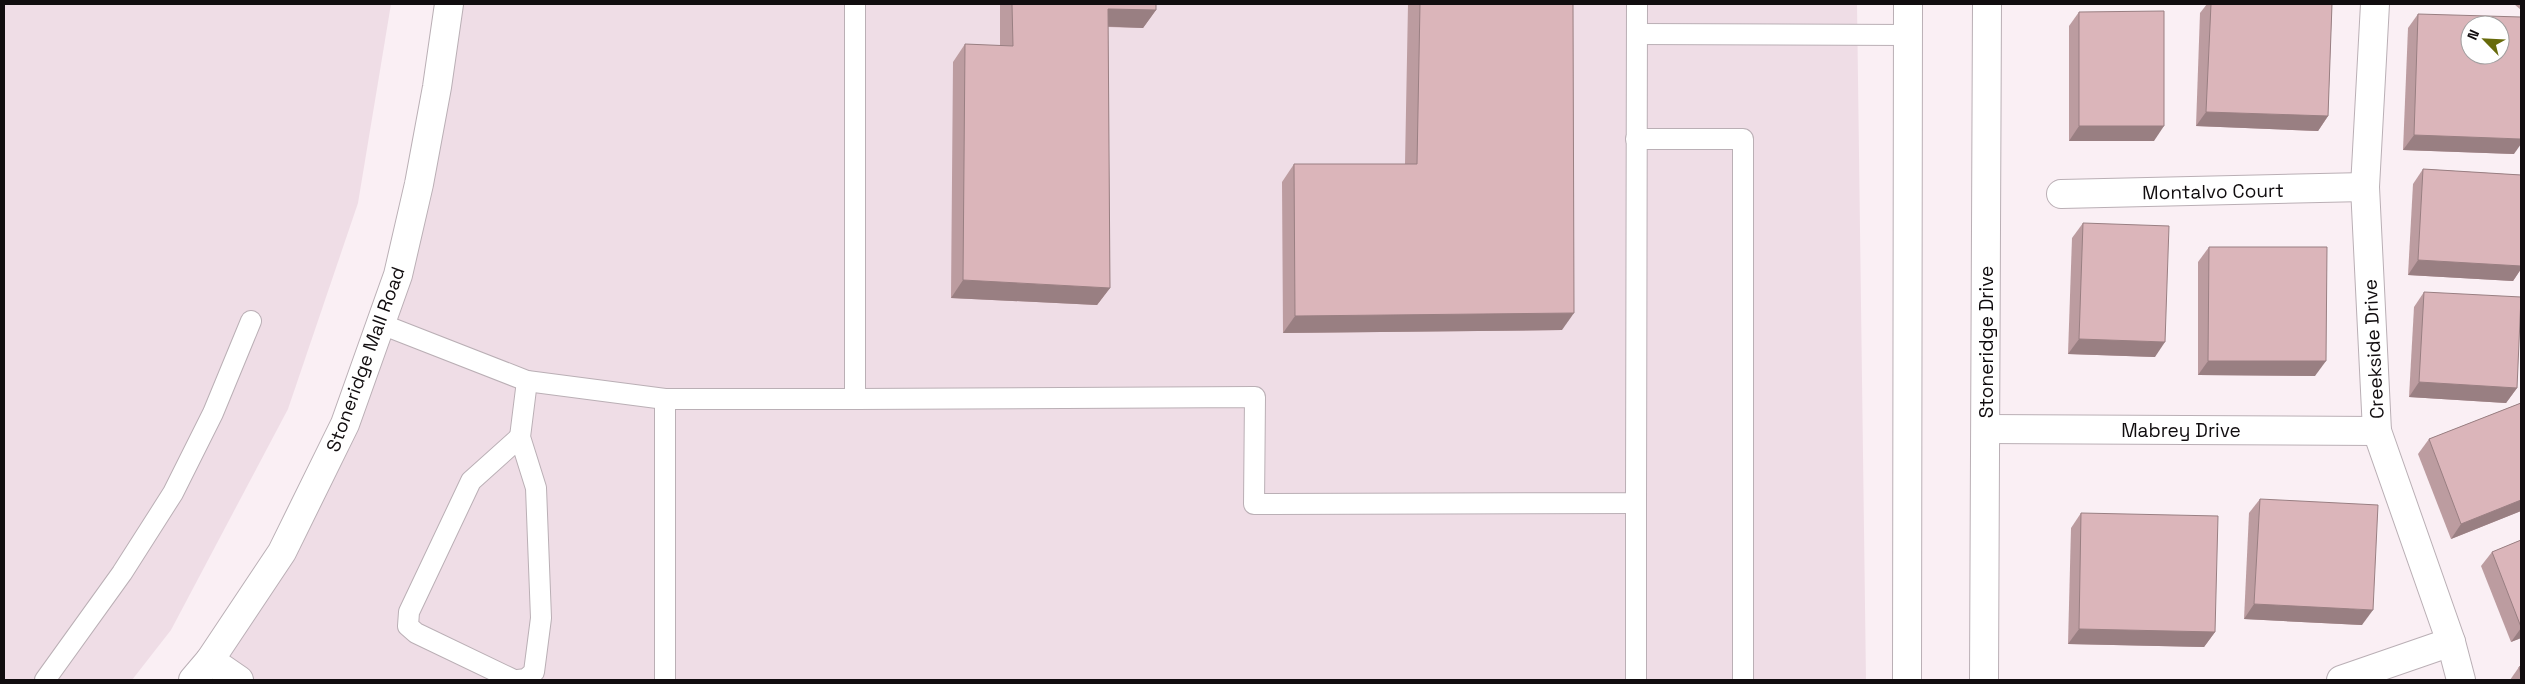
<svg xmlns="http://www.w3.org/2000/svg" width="2525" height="684" viewBox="0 0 2525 684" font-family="'Space Grotesk',sans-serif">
  <rect width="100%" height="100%" fill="#faeff4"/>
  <!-- built -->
  <g fill="#efdde6">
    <polygon points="4,4 391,4 358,203 288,409 171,630 132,680 4,680"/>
    <polygon points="460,4 1857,4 1866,680 215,680 293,558 407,282 451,90"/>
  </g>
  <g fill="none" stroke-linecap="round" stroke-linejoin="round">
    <!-- service casing -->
    <g stroke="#baafb5" stroke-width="22">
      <g id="service">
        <polyline points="855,4 855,399 1255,397 1254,504 1636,503 1637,4"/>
        <polyline points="1637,34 1908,35"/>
        <polyline points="1636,139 1743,139 1743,680"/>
        <polyline points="381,324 527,381 665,399 855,399"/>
        <polyline points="45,680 122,573 173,493 213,413 251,321"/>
        <polyline points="514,680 416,633 408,626 409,612 471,481 520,437"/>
        <polyline points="518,680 526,679 534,672 541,618 536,488 520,437 527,381"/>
        <polyline points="665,680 665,399"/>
        <polyline points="1636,680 1636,503"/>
      </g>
    </g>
    <!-- minor casing -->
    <g stroke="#baafb5" stroke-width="30">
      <g id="minor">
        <polyline points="2375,4 2365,187 2377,431 2451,642 2461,680"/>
        <polyline points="2061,194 2365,187"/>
        <polyline points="1986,429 2377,431"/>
        <polyline points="210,660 239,680"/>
        <polyline points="193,680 210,660 282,552 345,424 398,275 419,184 437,87 449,4"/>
        <polyline points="2341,680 2451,642"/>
      </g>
    </g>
    <!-- secondary casing -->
    <g stroke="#baafb5" stroke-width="30">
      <g id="secondary">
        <polyline points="1907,680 1908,4"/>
        <polyline points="1984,680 1987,4"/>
      </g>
    </g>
    <!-- service -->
    <use href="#service" stroke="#fff" stroke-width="20"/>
    <!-- minor -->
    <use href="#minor" stroke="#fff" stroke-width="28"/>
    <!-- secondary -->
    <use href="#secondary" stroke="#fff" stroke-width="28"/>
  </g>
  <!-- wall -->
  <g fill="#bc9ca0">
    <polygon points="1000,4 1156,4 1156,10 1143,28 1108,27 1110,288 1097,305 951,298 953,62 965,44 1000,46"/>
    <polygon points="1408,4 1573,4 1562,330 1283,333 1282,182 1294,164 1405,164"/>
    <polygon points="2207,4 2332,4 2328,116 2318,131 2196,126 2200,13"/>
    <polygon points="2514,4 2521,4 2521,10"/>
    <polygon points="2079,12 2154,141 2069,141 2069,26"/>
    <polygon points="2418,14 2514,154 2403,150 2408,28"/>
    <polygon points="2423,169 2521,175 2521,269 2513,281 2408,275 2413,184"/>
    <polygon points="2083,223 2155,357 2068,354 2072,238"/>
    <polygon points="2209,247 2315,376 2198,375 2198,262"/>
    <polygon points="2424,292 2517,388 2506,403 2409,397 2414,307"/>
    <polygon points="2521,403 2521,511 2451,539 2418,454 2429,439"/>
    <polygon points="2260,499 2362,625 2244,619 2249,513"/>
    <polygon points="2081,513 2215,632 2204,647 2068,644 2071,528"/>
    <polygon points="2521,540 2521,638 2511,642 2481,566 2492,552"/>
    <polygon points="2521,666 2521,680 2510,680 2519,667"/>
  </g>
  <!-- shaded-wall -->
  <g fill="#997f82">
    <polygon points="1108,9 1156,10 1143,28 1096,26"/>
    <polygon points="2206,112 2328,116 2318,131 2196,126"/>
    <polygon points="2079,126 2164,126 2154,141 2069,141"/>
    <polygon points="2414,135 2521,139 2521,144 2514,154 2403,150"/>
    <polygon points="2418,260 2521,266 2521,269 2513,281 2408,275"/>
    <polygon points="963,280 1110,288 1097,305 951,298"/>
    <polygon points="1574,313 1562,330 1283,333 1295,316"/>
    <polygon points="2079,339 2165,342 2155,357 2068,354"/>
    <polygon points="2208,361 2326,361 2315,376 2198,375"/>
    <polygon points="2419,382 2517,388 2506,403 2409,397"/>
    <polygon points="2521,500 2521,511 2451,539 2461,524"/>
    <polygon points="2254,604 2373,610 2362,625 2244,619"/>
    <polygon points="2521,628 2521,638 2511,642"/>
    <polygon points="2079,629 2215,632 2204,647 2068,644"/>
  </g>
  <!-- building -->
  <g fill="#dbb5ba" stroke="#997f82" fill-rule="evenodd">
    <polygon points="1012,4 1156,4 1156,10 1108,9 1110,288 963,280 965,44 1013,46"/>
    <polygon points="1420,4 1573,4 1574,313 1295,316 1294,164 1417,164"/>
    <polygon points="2211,4 2332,4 2328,116 2206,112"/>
    <polygon points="2164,11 2164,126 2079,126 2079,12"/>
    <path d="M2418,14L2521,17V139L2414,135ZM2470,25H2500V55H2470Z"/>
    <polygon points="2423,169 2521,175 2521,266 2418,260"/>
    <polygon points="2083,223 2169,226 2165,342 2079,339"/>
    <polygon points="2209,247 2327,247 2326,361 2208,361"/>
    <polygon points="2424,292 2521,297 2517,388 2419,382"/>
    <polygon points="2521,403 2521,500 2461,524 2429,439"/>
    <polygon points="2260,499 2378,505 2373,610 2254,604"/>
    <polygon points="2081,513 2218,516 2215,632 2079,629"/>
    <polygon points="2521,540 2521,627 2492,552"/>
    <polygon points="2521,666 2521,675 2519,667"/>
  </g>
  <g text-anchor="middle" stroke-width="4" stroke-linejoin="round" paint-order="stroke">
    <!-- street labels -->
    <g font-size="19" fill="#110d0f" stroke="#fff">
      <text transform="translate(2213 191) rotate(-1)" y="7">Montalvo Court</text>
      <text transform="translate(1986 342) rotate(-90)" y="7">Stoneridge Drive</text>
      <text transform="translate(2373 349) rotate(-93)" y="7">Creekside Drive</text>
      <text transform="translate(365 359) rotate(-70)" y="7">Stoneridge Mall Road</text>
      <text x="2181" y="437">Mabrey Drive</text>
    </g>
  </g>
  <!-- border -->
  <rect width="2525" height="684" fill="none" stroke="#110d0f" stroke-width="10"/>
  <!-- north arrow -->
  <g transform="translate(2485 40) rotate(294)"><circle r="24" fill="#ffffff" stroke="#a09e9f"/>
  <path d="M0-4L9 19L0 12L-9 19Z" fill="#676a0b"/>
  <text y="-8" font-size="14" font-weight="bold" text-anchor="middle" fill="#110d0f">N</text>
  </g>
</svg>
